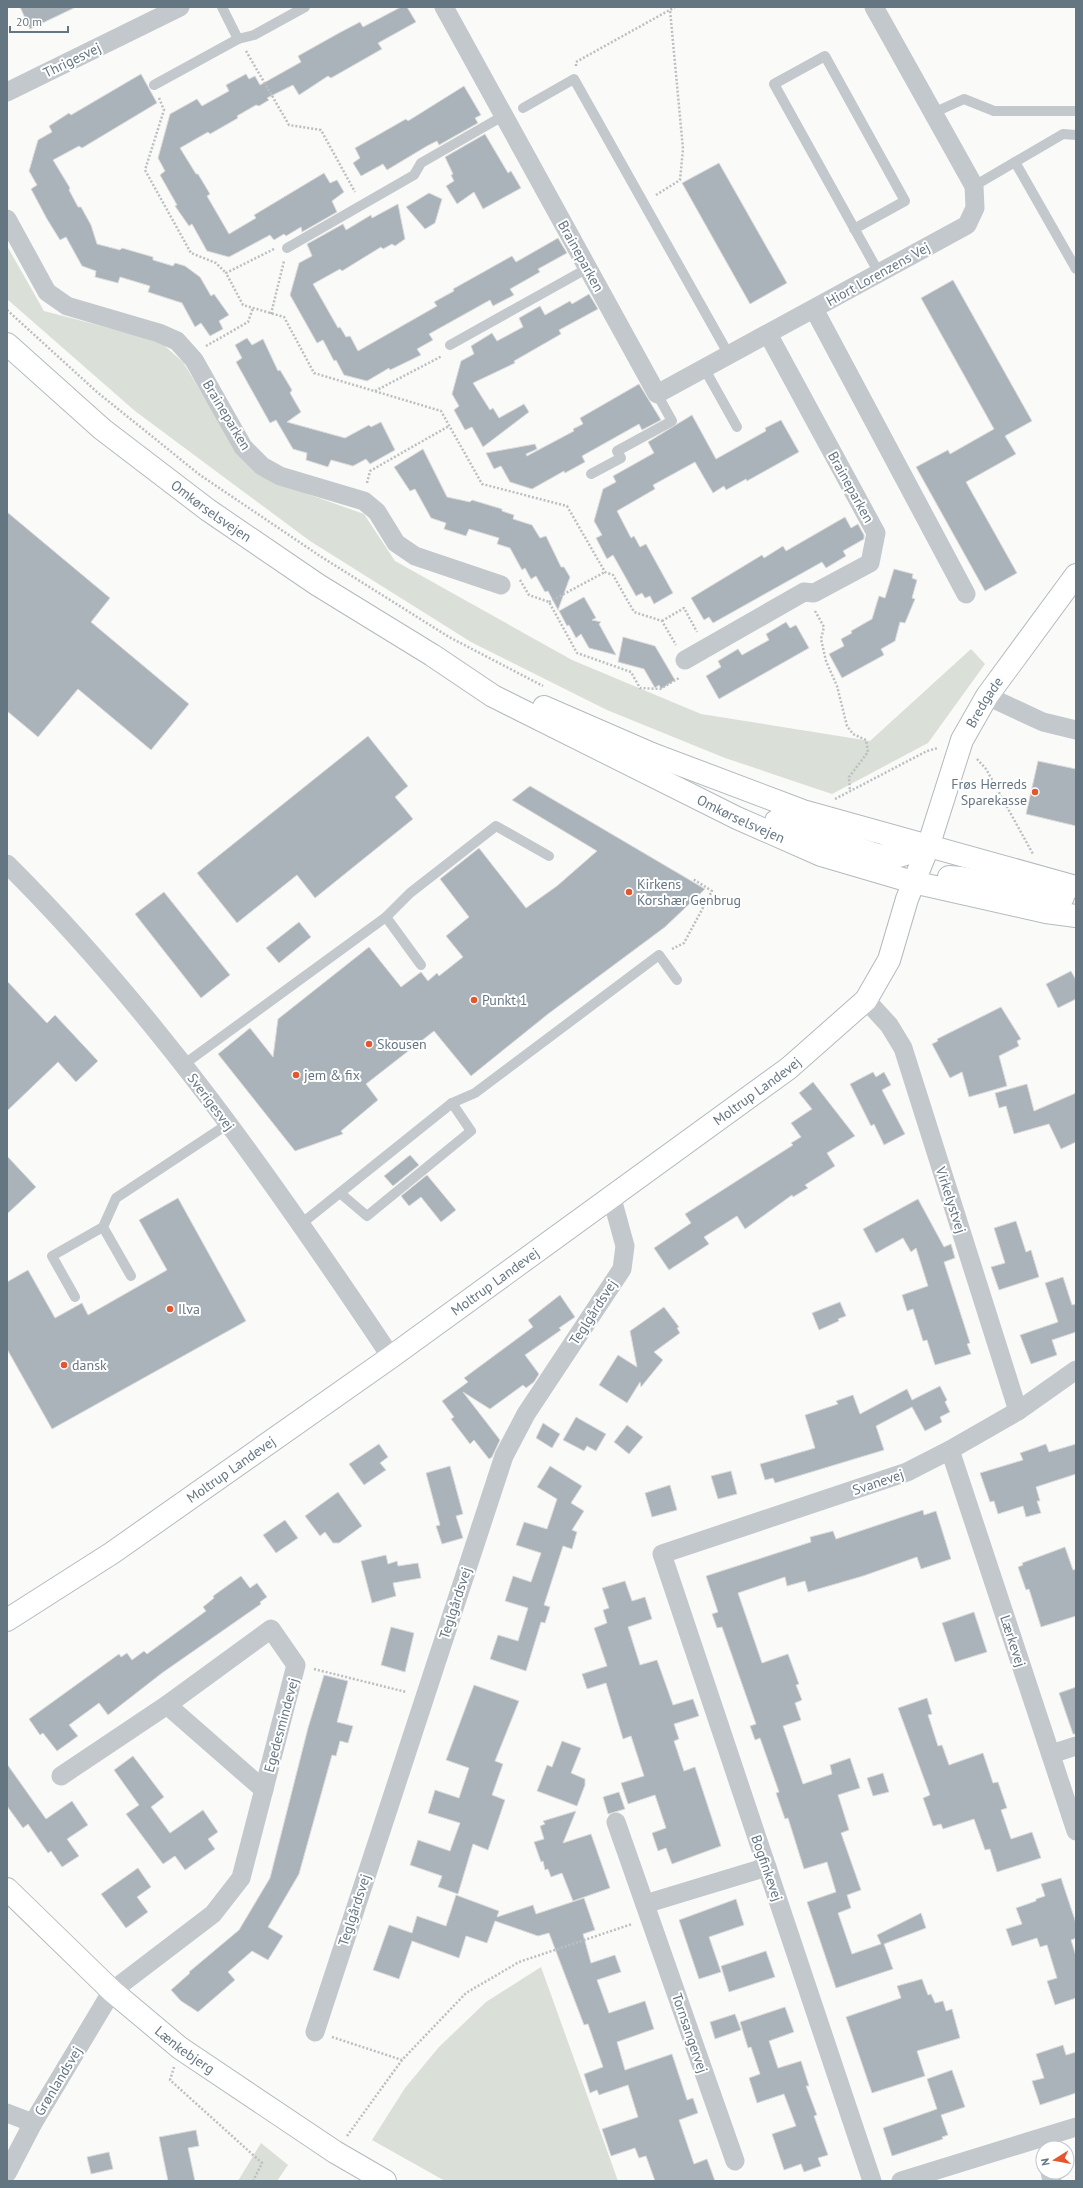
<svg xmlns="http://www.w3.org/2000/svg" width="1083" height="2188" viewBox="0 0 1083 2188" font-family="'PT Sans',sans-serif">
  <rect width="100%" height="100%" fill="#fafaf8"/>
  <!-- green -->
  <g fill="#dadfd7">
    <polygon points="7,246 44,311 159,341 183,362 239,455 271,481 364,514 395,561 572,660 701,714 870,741 971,649 985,664 928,743 832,794 725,758 607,710 471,642 310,541 135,411 7,299"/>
    <polygon points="541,1967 618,2181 445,2181 372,2140 405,2088 439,2047 486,2002"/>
    <polygon points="261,2143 288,2165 277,2181 238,2181"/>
  </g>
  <!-- building -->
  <g fill="#aab3b9" stroke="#dcdcda">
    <polygon points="20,7 76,7 30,29"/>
    <polygon points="401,7 407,7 416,22 378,43 382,49 331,78 328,76 299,95 293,85 267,98 269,100 259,106 256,105 237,116 238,118 210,134 208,132 180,148 196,174 198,174 210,194 207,196 229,234 256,218 254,215 324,173 330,183 337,180 344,192 332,201 337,212 302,232 301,227 286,236 284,234 274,240 270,235 229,257 207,251 192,224 189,226 175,206 177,205 160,175 165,171 158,158 170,114 197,99 202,106 229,91 226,85 246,74 249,79 255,76 260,85 301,62 298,56 339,33 360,22 363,27"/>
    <polygon points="141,74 157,103 82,148 79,146 53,160 70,188 69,190 78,207 81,207 91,225 97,244 120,250 122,248 153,257 153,260 173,266 175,263 185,266 200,277 211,296 214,294 229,315 219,321 223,329 210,336 201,323 195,327 182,303 148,292 150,286 120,277 118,283 95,277 96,271 82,266 66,237 60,240 47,219 31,189 37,185 29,171 38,140 52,132 49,126 69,113 71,115"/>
    <polygon points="464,86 481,115 475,118 478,123 439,145 437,141 427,146 387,170 383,164 361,176 353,163 360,158 355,148 406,119 408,121"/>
    <polygon points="485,134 508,173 511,171 521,188 483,209 474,192 457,204 446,186 454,181 451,175 453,174 445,157"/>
    <polygon points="719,163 787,283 750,304 682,183"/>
    <polygon points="429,193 442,199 435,223 425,229 406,207"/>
    <polygon points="398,204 405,239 395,246 392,244 383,249 381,247 342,271 340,269 313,284 338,328 340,327 346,337 350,336 358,351 437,306 434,302 454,291 453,289 512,256 516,262 558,238 567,253 538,269 540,272 510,289 514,295 493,306 490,300 429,334 433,340 417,349 421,355 390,370 389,368 367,381 344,375 336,360 334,361 323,340 317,343 290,295 299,263 312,256 307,244 343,224 346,230 371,215 372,218"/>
    <polygon points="953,280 1032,421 1005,436 1016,454 966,482 1017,573 985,591 916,467 948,450 950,454 994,429 921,298"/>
    <polygon points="589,294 598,309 559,330 561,334 514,361 515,363 473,383 490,410 493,408 499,418 524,404 529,412 483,447 472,427 465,430 454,410 459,406 452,394 461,361 474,354 471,346 492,333 497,341 523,327 519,318 540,306 545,315 570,301 572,304"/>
    <polygon points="247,338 252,345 263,339 278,371 280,370 292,390 290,393 301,412 287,422 345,438 369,425 371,427 381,422 395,450 370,464 366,459 353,466 331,460 328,467 306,460 307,453 293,449 276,420 270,423 236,362 242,358 235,345"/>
    <polygon points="639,384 661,420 642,430 639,424 582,456 585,462 565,473 564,471 532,489 510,482 501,466 494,469 486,453 535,444 537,449 526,454 527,456 574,431 573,429 583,424 580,418"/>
    <polygon points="692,415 716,459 766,431 765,428 781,420 799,452 747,481 746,479 726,490 724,486 713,493 695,462 653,485 655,489 617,511 631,538 634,536 640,547 646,544 673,593 654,604 650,596 645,598 642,593 636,596 613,555 607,559 596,538 602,535 594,521 603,489 616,482 613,476 654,453 648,442"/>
    <polygon points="423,449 447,497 470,502 472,500 502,509 502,511 514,515 513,519 532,525 540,538 546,536 561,567 564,567 570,577 558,610 548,591 545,592 536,576 531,579 525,568 522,570 510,548 497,544 499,538 469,529 466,536 444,529 446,523 431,518 415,489 410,491 394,467"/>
    <polygon points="7,512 110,598 91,622 189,704 151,750 78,689 38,737 7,711"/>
    <polygon points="845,517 851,528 858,524 864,535 864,539 843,551 846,556 826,568 822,562 713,623 709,617 704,620 691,598 762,555 764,558 783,546 786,551"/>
    <polygon points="894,569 913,574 912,578 917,580 912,598 915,599 905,623 900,622 895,641 881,649 884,655 842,678 829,654 844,646 841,639 852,633 851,631 872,619 879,596 885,598"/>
    <polygon points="584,597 596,618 592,620 601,622 599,624 616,655 589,648 581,634 576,638 569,625 567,626 559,611"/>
    <polygon points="786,622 790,628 796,625 809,648 719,699 706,676 721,667 718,661 738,649 742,655 769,640 766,634"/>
    <polygon points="623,637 655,646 675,680 661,689 659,685 655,688 644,669 618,662"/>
    <polygon points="368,736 408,786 395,797 413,819 315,898 297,875 237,923 197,873"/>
    <polygon points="1038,761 1076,769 1076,826 1026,814"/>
    <polygon points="530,786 705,889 665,927 548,1014 471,1076 434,1031 366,1084 378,1100 341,1131 343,1134 295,1151 218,1054 250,1028 273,1057 278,1019 369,947 401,987 421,972 428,981 437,973 439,976 463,957 446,936 469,917 440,879 479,848 526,908 557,886 597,851 512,800"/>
    <polygon points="164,892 230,975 201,998 135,914"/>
    <polygon points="299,922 311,937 279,963 266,948"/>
    <polygon points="1071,971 1076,980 1076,999 1058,1008 1046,984"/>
    <polygon points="7,981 47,1023 55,1015 98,1061 76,1082 58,1062 7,1111"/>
    <polygon points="1001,1007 1021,1039 1017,1041 1019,1046 999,1056 1007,1086 969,1097 962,1072 950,1078 932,1044 938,1041 937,1039"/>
    <polygon points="873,1072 876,1077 884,1072 891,1085 882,1090 905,1134 884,1145 874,1124 871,1126 850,1084"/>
    <polygon points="813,1082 855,1136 827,1153 835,1166 805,1185 808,1188 793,1197 792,1195 745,1229 737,1216 704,1237 709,1244 669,1270 654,1248 691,1223 685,1214 793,1145 791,1143 801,1137 791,1123 812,1109 799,1093"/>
    <polygon points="1027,1084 1034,1111 1076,1093 1076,1142 1061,1149 1049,1124 1014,1134 1006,1106 999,1108 995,1093"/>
    <polygon points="410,1155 419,1165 393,1186 384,1176"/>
    <polygon points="7,1156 36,1187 7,1214"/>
    <polygon points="427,1175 456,1210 441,1222 421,1197 409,1206 401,1196"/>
    <polygon points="178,1198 246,1321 52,1429 7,1349 7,1282 28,1270 55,1318 82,1303 88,1315 167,1270 139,1220"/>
    <polygon points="918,1199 944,1247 951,1244 955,1258 944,1262 970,1343 967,1344 971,1354 935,1365 927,1340 923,1341 913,1309 907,1311 902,1295 928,1286 916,1248 911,1252 903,1238 876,1253 863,1229"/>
    <polygon points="1016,1221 1026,1252 1031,1250 1039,1277 999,1290 991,1267 1005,1263 994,1228"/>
    <polygon points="1063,1277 1072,1305 1076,1304 1076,1332 1052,1340 1057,1355 1031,1364 1020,1335 1058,1322 1045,1283"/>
    <polygon points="560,1295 575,1317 559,1328 561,1330 525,1355 539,1374 534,1382 526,1388 523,1385 490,1409 463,1392 500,1440 492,1457 489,1459 474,1440 470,1444 451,1419 454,1417 442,1401 468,1382 464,1378 533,1327 528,1320"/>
    <polygon points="840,1302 846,1316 838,1319 839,1321 819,1330 812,1313"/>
    <polygon points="664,1307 679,1327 677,1328 680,1333 654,1352 663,1360 641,1387 640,1382 627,1403 599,1385 618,1355 637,1367 630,1331"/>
    <polygon points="940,1386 947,1400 945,1402 950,1412 940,1417 942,1422 925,1431 912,1407 876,1426 884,1450 775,1483 773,1478 765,1480 760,1464 815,1448 805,1415 838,1404 836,1401 853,1395 860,1414 907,1389 912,1400"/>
    <polygon points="576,1417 606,1434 596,1451 587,1446 584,1451 563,1440"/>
    <polygon points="543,1423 560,1434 552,1448 536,1438"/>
    <polygon points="627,1425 643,1437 629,1454 614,1442"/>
    <polygon points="379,1444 388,1457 380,1463 386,1470 364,1485 349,1464"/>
    <polygon points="1046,1444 1049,1452 1076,1444 1076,1474 1036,1487 1040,1501 1037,1501 1041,1513 1026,1517 1023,1506 998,1514 994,1501 990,1502 980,1473 1023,1460 1020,1453"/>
    <polygon points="450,1466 463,1514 456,1516 463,1538 442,1544 436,1526 440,1525 426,1473"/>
    <polygon points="550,1466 582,1486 571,1503 584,1511 572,1530 577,1532 572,1549 563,1546 544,1605 550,1607 545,1623 541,1622 526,1671 490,1659 498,1635 518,1641 528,1608 505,1601 513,1576 531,1582 541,1553 516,1545 524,1522 547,1529 557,1499 537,1487"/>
    <polygon points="731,1471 737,1494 718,1499 711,1476"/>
    <polygon points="670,1485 677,1510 652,1517 645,1493"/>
    <polygon points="338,1492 362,1526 339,1543 333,1543 325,1532 320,1536 305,1516"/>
    <polygon points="923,1510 924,1515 936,1511 951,1559 921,1569 917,1557 863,1576 808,1592 805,1581 787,1586 785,1577 738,1593 762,1663 788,1654 799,1684 796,1685 802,1700 795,1703 801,1720 783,1726 803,1784 832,1774 830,1765 850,1758 860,1788 838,1795 849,1830 841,1833 861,1890 847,1895 851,1908 838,1913 852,1954 881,1944 877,1935 921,1913 926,1928 884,1944 893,1969 836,1988 807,1902 836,1892 827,1862 804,1869 788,1818 785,1819 776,1793 779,1792 760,1738 755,1740 750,1726 756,1724 722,1627 717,1628 712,1614 718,1612 706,1576 811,1542 810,1537 833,1531 836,1539"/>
    <polygon points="285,1520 298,1538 276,1553 263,1535"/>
    <polygon points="1065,1547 1073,1570 1076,1569 1076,1616 1041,1627 1029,1589 1026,1590 1018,1567 1023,1565 1022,1563"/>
    <polygon points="386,1555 388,1564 397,1561 398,1566 418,1563 421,1578 393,1583 396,1596 372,1603 361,1561"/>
    <polygon points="241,1576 250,1588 257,1583 267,1597 260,1602 261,1604 162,1673 108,1715 99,1703 69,1725 78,1736 57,1751 43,1733 40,1735 29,1719 119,1654 121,1657 127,1653 132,1660 144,1651 147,1654 206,1611 203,1607 214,1598 213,1596"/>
    <polygon points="625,1581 632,1601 645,1597 652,1619 628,1627 640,1665 657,1660 673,1705 693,1699 699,1716 674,1724 679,1739 674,1741 684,1771 695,1767 721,1846 672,1864 666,1848 658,1851 652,1833 666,1828 655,1795 628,1804 621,1783 644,1776 631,1736 623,1739 606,1683 587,1689 582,1674 607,1666 594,1628 607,1623 603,1610 609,1608 602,1588"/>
    <polygon points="974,1612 987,1652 955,1662 942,1623"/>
    <polygon points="391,1627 414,1633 405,1672 381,1665"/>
    <polygon points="324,1675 348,1681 337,1722 353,1726 348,1743 340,1741 336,1756 332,1755 299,1874 268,1927 283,1936 268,1960 252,1951 228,1972 235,1980 198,2012 181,2001 171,1990 190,1973 189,1972 239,1930 270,1878 308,1728"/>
    <polygon points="474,1685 519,1701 495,1761 503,1764 492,1795 505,1800 488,1850 473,1844 458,1894 438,1887 442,1876 410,1865 418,1840 450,1851 460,1823 428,1813 435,1790 459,1798 469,1768 446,1760"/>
    <polygon points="1076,1687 1076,1734 1073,1734 1059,1693"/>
    <polygon points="927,1698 932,1714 928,1715 938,1746 942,1745 949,1765 983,1753 993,1783 998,1782 1007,1808 1001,1810 1011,1839 1032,1832 1041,1858 997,1872 990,1849 985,1850 974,1819 943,1829 941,1824 933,1826 923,1798 930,1795 898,1708"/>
    <polygon points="562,1741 581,1748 571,1773 585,1779 585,1785 577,1806 537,1791 547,1765 552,1767"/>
    <polygon points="133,1756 164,1797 151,1807 170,1833 203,1810 218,1832 208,1839 215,1849 185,1870 175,1856 163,1864 126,1814 139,1805 114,1770"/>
    <polygon points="7,1764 46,1819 72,1801 88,1825 67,1839 79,1856 62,1867 51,1851 48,1853 28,1824 23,1828 7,1806"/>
    <polygon points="883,1773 889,1792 873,1796 867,1778"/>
    <polygon points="619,1792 625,1809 608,1814 603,1797"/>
    <polygon points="576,1811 563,1843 591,1834 610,1888 573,1901 562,1873 551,1877 548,1869 545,1870 543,1861 541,1862 534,1842 544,1839 540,1826 545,1824 543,1821"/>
    <polygon points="138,1868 151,1887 137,1897 148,1912 126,1928 101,1894"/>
    <polygon points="1061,1878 1076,1923 1076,1938 1071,1940 1076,1956 1076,1998 1055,2005 1047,1981 1057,1978 1047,1945 1040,1947 1037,1938 1012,1946 1006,1929 1022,1924 1016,1908 1036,1901 1036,1899 1045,1896 1041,1884"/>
    <polygon points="456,1895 499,1911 497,1917 533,1905 536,1914 584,1898 595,1930 583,1934 591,1963 615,1955 621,1972 597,1980 609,2013 645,2001 654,2029 617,2042 625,2070 672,2054 687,2100 693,2098 698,2113 679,2120 694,2164 707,2159 715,2181 655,2181 646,2156 639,2158 635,2148 611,2156 602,2129 638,2117 628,2085 599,2095 597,2090 590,2093 584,2074 603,2067 588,2024 584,2025 549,1933 538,1936 495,1921 487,1943 466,1936 459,1958 412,1941 399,1979 373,1970 389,1925 412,1933 417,1916 446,1926"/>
    <polygon points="736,1899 744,1925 709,1937 721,1972 699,1979 679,1920"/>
    <polygon points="766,1951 775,1977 729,1992 721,1966"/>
    <polygon points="922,1979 928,1995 931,1994 935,2003 943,2001 946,2011 952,2009 960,2038 917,2051 925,2076 872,2093 846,2017 901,1998 897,1986"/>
    <polygon points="785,2007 794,2032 769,2041 778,2068 801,2061 809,2086 806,2086 817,2115 814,2116 828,2155 818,2158 821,2166 804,2172 801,2164 784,2170 772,2134 796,2126 784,2094 757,2103 749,2078 760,2074 751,2047 748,2048 740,2022"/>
    <polygon points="735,2014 741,2030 715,2039 710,2022"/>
    <polygon points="1063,2045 1066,2055 1076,2052 1076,2093 1040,2105 1032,2081 1044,2078 1036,2054"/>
    <polygon points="952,2070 965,2107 941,2115 948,2135 942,2137 943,2139 892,2156 883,2128 937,2109 927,2079"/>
    <polygon points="196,2130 199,2146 188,2148 195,2181 168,2181 159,2137"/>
    <polygon points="109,2152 113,2169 91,2174 87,2157"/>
  </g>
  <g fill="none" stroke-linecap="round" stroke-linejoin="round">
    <!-- secondary casing -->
    <g stroke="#b3babf" stroke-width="24">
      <g id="secondary">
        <path id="s1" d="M7,344L102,429L208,510L318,585L432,655L493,696L737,818L821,855L913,882L1046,912L1076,916"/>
        <polyline points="544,707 652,754 803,811 1076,887"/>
        <polyline points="776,821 877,855 899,856 928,847"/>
        <polyline points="949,877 961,878 1063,897"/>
        <path id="s2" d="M7,1620L112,1553L391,1357L789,1068L866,1000L889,960L907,899L928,847L962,740L987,696L1076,575"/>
        <path id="s3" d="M7,1889L112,1991L180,2048L335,2152L385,2181"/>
      </g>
    </g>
    <!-- path -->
    <g stroke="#bbbfc2" stroke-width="2.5" stroke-dasharray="2 2" stroke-linecap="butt">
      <polyline points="246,51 289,125 321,130 355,192"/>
      <polyline points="576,66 576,62 675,7"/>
      <polyline points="159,98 164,110 145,170 191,253 216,263 226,273"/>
      <polyline points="656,195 680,180 683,149 670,10"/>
      <polyline points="274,249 226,273 243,305 284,317 314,373 441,411 482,484 567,506 605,572 613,575 634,612 662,621 676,645"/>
      <polyline points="7,310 97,392 200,475 320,556 449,637 543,686"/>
      <polyline points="271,314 284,261"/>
      <polyline points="206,346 248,322 253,308"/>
      <polyline points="375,391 442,356"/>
      <polyline points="367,483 370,471 449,426"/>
      <polyline points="520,580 529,595 549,602 577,653 631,672 640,688 660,689 679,678"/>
      <polyline points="549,602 605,572"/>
      <polyline points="815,611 824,627 821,639 826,661 837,686 847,726 853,734 866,740 868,752 849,777 850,791"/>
      <polyline points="662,621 684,608 697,632"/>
      <polyline points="977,759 986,769 1033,854"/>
      <polyline points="835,799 927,751 938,748"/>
      <polyline points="672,949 684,943 712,891 693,879"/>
      <polyline points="314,1669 406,1692"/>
      <polyline points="332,2037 402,2060"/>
      <polyline points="174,2067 170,2080 262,2163 253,2181"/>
      <polyline points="347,2136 402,2060 466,1993 519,1962 632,1924"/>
    </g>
    <!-- lane -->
    <g stroke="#c3c8cc" stroke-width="10">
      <polyline points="222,7 238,39"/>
      <polyline points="154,85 238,39 254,35 305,7"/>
      <polyline points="523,108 574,79 729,355"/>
      <polyline points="933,113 964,99 994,111 1076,111"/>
      <polyline points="1015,162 1076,269"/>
      <polyline points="974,186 1063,134 1076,135"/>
      <polyline points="854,229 905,201 825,56 774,84 879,273"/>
      <polyline points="287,248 414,175 421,163 503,116"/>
      <polyline points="450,345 588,268"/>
      <polyline points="704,368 737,427"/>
      <polyline points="591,474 621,458 617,451 672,421 657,394"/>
      <polyline points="386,917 410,893 496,826 549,856"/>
      <polyline points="183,1065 386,917 421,965"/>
      <polyline points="340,1193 367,1216 471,1131 452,1103"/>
      <polyline points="301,1224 452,1103 475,1093 659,955 677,980"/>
      <polyline points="131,1276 103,1227 116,1198 228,1124"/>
      <polyline points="75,1297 52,1256 103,1227"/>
    </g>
    <!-- street -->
    <g stroke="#c3c8cc" stroke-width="19">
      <polyline points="444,7 657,394 967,225 975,208 974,186 874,7"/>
      <polyline points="7,92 180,7"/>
      <polyline points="7,219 47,292 67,306 159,333 177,341 194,360 243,447 262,466 280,476 364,501 377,512 396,543 415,556 501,585"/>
      <polyline points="814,309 966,594"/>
      <polyline points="685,660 804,592 814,593 870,563 876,533 768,334"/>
      <polyline points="987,696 1043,722 1076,730"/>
      <path d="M7,864C155,1011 276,1185 391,1357"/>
      <polyline points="866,1000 889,1025 903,1048 1018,1411"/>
      <polyline points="950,1450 1076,1831"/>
      <polyline points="167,1705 264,1790"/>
      <polyline points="1051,1754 1076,1746"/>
      <polyline points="616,1822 735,2161"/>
      <polyline points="645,1904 767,1867"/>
      <polyline points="315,2032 504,1456 526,1414 622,1269 625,1246 611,1195"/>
      <polyline points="7,2113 33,2123"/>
      <polyline points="1050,2172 1052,2181"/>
      <polyline points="7,2173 33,2123 112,1991 213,1914 241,1878 296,1665 271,1629 167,1705 61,1776"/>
      <polyline points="872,2181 662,1554 907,1472 950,1450 1018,1411 1076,1370"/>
      <polyline points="901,2181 1076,2127"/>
    </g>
    <!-- secondary -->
    <use href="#secondary" stroke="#fff" stroke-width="22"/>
  </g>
  <!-- markers -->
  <g fill="#e4572e" stroke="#fff" stroke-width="1.5">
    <circle cx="1035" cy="792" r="4"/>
    <circle cx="629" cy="892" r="4"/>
    <circle cx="474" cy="1000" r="4"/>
    <circle cx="369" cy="1044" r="4"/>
    <circle cx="296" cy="1075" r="4"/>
    <circle cx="170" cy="1309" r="4"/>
    <circle cx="64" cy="1365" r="4"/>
  </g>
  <g text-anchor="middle" stroke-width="4" stroke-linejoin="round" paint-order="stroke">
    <!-- street labels -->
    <g font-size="14" fill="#657683" stroke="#fff">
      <text transform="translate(72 60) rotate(-26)" y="5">Thrigesvej</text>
      <text transform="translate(581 256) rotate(61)" y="5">Braineparken</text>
      <text transform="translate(878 274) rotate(-29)" y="5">Hiort Lorenzens Vej</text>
      <text transform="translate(227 415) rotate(59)" y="5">Braineparken</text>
      <text transform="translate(851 487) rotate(61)" y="5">Braineparken</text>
      <text dy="5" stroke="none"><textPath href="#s1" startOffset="264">Omkørselsvejen</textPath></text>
      <text dy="5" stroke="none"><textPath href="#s2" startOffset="1382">Bredgade</textPath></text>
      <text dy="5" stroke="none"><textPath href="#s1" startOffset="878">Omkørselsvejen</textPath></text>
      <text dy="5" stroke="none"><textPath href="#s2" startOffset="918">Moltrup Landevej</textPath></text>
      <text transform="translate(211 1102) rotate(53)" y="5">Sverigesvej</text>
      <text transform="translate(951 1200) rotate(72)" y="5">Virkelystvej</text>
      <text dy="5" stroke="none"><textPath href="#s2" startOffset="594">Moltrup Landevej</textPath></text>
      <text transform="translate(593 1312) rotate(-57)" y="5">Teglgårdsvej</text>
      <text dy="5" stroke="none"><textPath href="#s2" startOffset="270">Moltrup Landevej</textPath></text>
      <text transform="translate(878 1482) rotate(-19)" y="5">Svanevej</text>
      <text transform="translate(455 1603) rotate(-72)" y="5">Teglgårdsvej</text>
      <text transform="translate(1013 1641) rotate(72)" y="5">Lærkevej</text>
      <text transform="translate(281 1725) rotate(-75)" y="5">Egedesmindevej</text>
      <text transform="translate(767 1868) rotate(71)" y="5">Bogfinkevej</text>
      <text transform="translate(354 1910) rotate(-72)" y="5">Teglgårdsvej</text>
      <text transform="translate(690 2033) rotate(71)" y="5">Tornsangervej</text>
      <text dy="5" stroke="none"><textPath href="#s3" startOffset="240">Lænkebjerg</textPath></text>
      <text transform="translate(58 2081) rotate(-59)" y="5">Grønlandsvej</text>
    </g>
    <!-- poi labels -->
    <g font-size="14" fill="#657683" stroke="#fff" text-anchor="start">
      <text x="1027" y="789" text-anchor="end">Frøs Herreds<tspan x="1027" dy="16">Sparekasse</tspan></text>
      <text x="637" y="889">Kirkens<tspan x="637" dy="16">Korshær Genbrug</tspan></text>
      <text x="482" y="1005">Punkt 1</text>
      <text x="377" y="1049">Skousen</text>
      <text x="304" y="1080">jem &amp; fix</text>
      <text x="178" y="1314">Ilva</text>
      <text x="72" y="1370">dansk</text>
    </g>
  </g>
  <!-- border -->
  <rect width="1083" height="2188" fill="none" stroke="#657683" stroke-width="16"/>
  <!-- north arrow -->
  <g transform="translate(1055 2160) rotate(259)"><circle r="19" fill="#ffffff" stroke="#c1c8cd"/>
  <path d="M0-3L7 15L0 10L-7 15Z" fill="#e4572e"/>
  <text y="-6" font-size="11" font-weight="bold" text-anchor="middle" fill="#657683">N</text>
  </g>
  <!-- scale -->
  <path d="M10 26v6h58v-6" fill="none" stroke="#657683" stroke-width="2"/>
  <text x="16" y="26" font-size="12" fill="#657683" stroke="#ffffff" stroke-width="3" paint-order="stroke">20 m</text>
</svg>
